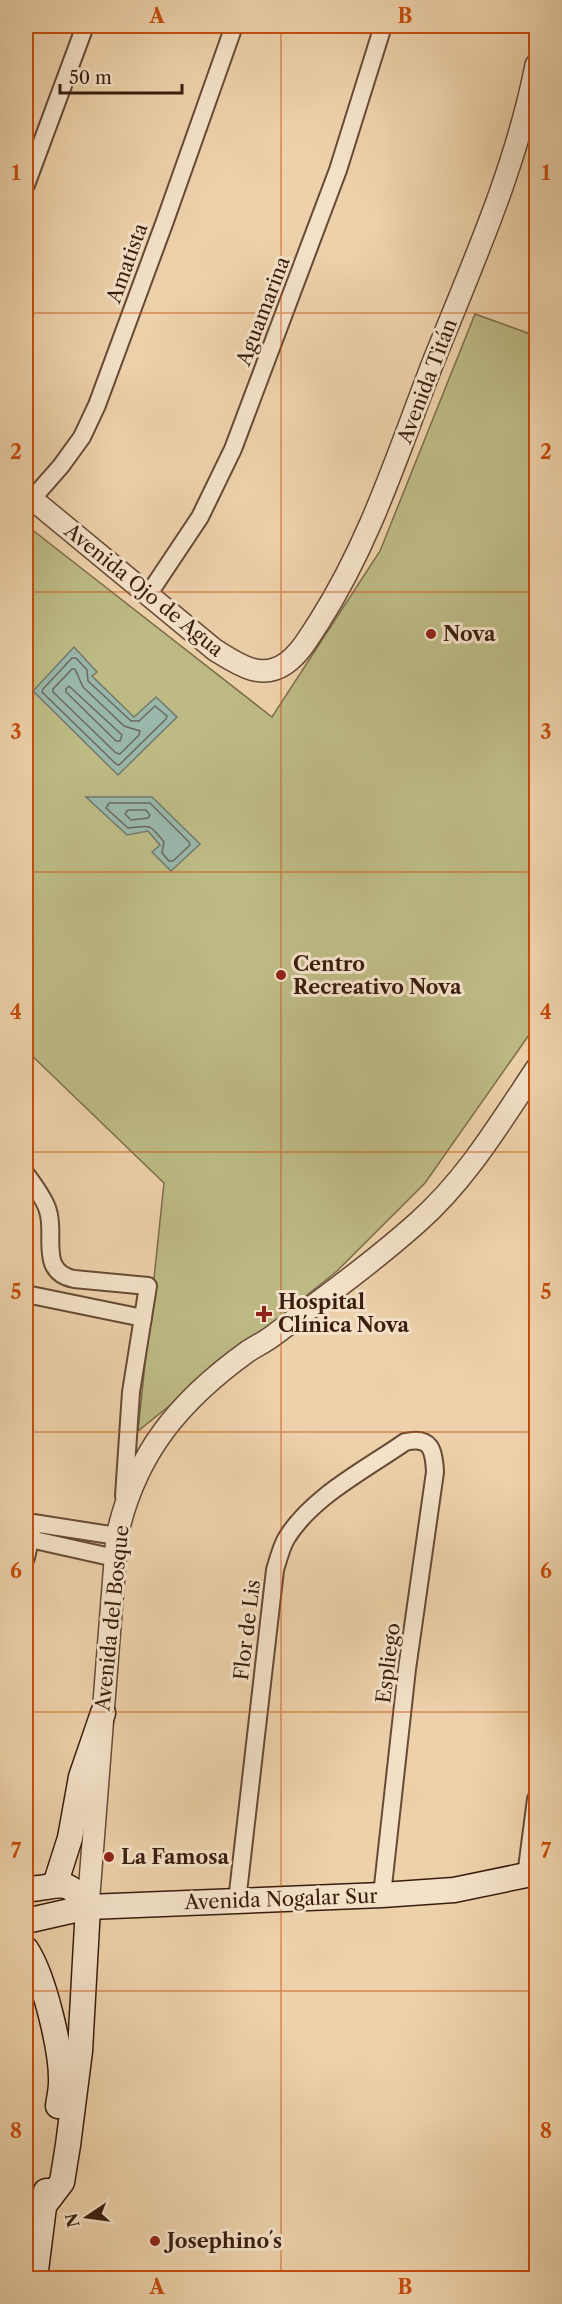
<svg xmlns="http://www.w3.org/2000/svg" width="562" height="2304" viewBox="0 0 562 2304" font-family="'Libre Caslon Text',serif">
  <rect width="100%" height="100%" fill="#edd1aa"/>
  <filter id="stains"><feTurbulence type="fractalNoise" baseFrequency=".00333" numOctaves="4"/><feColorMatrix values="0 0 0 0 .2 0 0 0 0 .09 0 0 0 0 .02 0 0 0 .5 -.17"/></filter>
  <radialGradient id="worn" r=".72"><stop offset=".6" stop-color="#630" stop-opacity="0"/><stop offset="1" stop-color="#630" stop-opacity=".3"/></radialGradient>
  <!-- green -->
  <polygon fill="#bdba85" stroke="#7c6c4a" stroke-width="1.5" points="475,314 536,336 536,1025 425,1183 337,1271 138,1431 164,1183 26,1050 26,525 272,717 380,551"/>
  <!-- water -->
  <g fill="#99b7aa" stroke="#73796c" stroke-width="1.5">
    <polygon points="74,647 97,672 92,676 134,717 156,697 177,717 118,775 33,691"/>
    <polygon points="86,797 152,797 200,844 171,871 152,852 160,845 148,831 127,835"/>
  </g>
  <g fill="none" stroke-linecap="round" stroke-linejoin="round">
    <!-- shore -->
    <g stroke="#6a6a5c" stroke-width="1.5">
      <polygon points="72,658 76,658 87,670 88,681 131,721 139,721 155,706 167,716 166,719 119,765 116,764 42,692 43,689"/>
      <polygon points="72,669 75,669 83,687 124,726 140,731 139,735 120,754 116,753 53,692 53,689"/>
      <polygon points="69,686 122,735 120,741 116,741 66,692 66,689"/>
      <path d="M109,803H150L189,842L190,845L173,861H169L162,853L164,842C148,822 151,826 128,828L106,808Z"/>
      <polygon points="128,810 146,810 150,815 148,818 131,820 125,814"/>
    </g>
    <!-- minor casing -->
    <g stroke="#674a35" stroke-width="20">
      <g id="minor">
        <polyline points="26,185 85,26"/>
        <polyline points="32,499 61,466 82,437 97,405 165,221 234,26"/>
        <polyline points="148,595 200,517 233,449 338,170 383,26"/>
        <path d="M26,1174C33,1184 45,1199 48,1211C56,1234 38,1272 74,1279L148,1286L131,1392L124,1496"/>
        <polyline points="26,1294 143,1318"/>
        <polyline points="26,1524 33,1523 117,1536"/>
        <polyline points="26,1536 30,1539 115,1558"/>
        <polyline points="26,1558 32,1530"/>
        <polyline points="526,1876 536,1799"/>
        <path d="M237,1901L275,1570C278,1560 281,1548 286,1539C311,1497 365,1470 405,1442C431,1436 434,1450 435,1472L407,1669L382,1895"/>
      </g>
    </g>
    <!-- tertiary casing -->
    <g stroke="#674a35" stroke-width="24">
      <g id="tertiary">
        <path d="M26,494L215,650C236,663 260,681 285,664C300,654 309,637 319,622C370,542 398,453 432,365C471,267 516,169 536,65"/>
        <path d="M88,1907L117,1536C135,1454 179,1401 247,1352C256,1346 265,1342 274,1335C322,1299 372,1263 417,1223C466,1180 500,1123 536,1069"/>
      </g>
    </g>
    <!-- secondary casing -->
    <g stroke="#3a1d0e" stroke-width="27">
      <g id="secondary">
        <polyline points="55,1885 70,1838 81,1777 103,1713"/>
        <path d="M26,1889C59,1889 64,1873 88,1907L80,2051L68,2145L62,2182L43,2207"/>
        <polyline points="26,1921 88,1907 382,1895 454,1890 536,1873"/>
        <path d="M26,1949C44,1976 62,2051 61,2083C61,2090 59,2098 58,2106"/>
        <polyline points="35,2278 46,2191"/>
      </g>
    </g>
    <!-- minor -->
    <use href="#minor" stroke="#f3e1c8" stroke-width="16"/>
    <!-- tertiary -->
    <use href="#tertiary" stroke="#f3e1c8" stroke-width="21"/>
    <!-- secondary -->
    <use href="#secondary" stroke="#f3e1c8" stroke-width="24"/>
  </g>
  <!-- grid -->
  <path fill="none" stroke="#c54d0c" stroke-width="1.5" stroke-opacity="0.55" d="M281,26V2278M26,313H536M26,592H536M26,872H536M26,1152H536M26,1432H536M26,1712H536M26,1991H536"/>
  <!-- markers -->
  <g fill="#8f2418" stroke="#f3e1c8" stroke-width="2">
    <circle cx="431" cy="634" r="6"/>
    <circle cx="281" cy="975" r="6"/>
    <path d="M261 1305h6v6h6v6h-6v6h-6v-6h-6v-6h6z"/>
    <circle cx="109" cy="1857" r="6"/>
    <circle cx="155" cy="2241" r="6"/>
  </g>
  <g text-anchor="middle" stroke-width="6" stroke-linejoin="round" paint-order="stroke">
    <!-- street labels -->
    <g font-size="20" fill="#3a1d0e" stroke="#f3e1c8">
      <text transform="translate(127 263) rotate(-70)" y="7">Amatista</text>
      <text transform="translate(263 311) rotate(-69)" y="7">Aguamarina</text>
      <text transform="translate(427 381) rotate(-69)" y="7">Avenida Titán</text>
      <text transform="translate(144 590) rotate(39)" y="7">Avenida Ojo de Agua</text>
      <text transform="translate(112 1618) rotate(-84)" y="7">Avenida del Bosque</text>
      <text transform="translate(247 1630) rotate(-83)" y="7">Flor de Lis</text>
      <text transform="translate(388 1663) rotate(-83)" y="7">Espliego</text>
      <text transform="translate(281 1899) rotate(-2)" y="7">Avenida Nogalar Sur</text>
    </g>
    <!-- poi labels -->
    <g font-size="20" font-weight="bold" fill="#3a1d0e" stroke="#f3e1c8" text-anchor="start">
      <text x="443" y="641">Nova</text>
      <text x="293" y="971">Centro<tspan x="293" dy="23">Recreativo Nova</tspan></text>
      <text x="278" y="1309">Hospital<tspan x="278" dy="23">Clínica Nova</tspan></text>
      <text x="121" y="1864">La Famosa</text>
      <text x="167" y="2248">Josephino´s</text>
    </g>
  </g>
  <!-- margin -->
  <rect width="562" height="2304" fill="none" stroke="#edd1aa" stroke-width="66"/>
  <!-- north arrow -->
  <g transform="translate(87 2217) rotate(257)" stroke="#f3e1c8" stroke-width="4.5" paint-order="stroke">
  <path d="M0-4.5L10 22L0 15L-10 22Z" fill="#3a1d0e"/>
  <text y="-9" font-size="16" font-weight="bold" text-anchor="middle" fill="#3a1d0e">N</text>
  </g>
  <!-- scale -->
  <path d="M60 84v9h122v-9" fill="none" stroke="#3a1d0e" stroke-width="3"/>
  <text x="69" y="84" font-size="18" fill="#3a1d0e" stroke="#f3e1c8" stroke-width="4.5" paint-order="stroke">50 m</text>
  <rect x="33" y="33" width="496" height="2238" fill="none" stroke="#c54d0c" stroke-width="2"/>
  <g font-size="20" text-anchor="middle" font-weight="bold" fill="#c54d0c">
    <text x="157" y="23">A</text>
    <text x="405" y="23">B</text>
    <text x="16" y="180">1</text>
    <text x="546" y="180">1</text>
    <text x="16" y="459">2</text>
    <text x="546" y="459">2</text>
    <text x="16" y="739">3</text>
    <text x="546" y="739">3</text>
    <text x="16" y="1019">4</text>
    <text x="546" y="1019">4</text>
    <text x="16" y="1299">5</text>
    <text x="546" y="1299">5</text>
    <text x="16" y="1578">6</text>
    <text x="546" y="1578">6</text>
    <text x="16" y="1858">7</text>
    <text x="546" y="1858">7</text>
    <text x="16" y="2138">8</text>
    <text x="546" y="2138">8</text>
    <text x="157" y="2294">A</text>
    <text x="405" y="2294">B</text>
  </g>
  <rect width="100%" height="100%" filter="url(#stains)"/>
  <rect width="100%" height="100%" fill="url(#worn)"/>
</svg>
